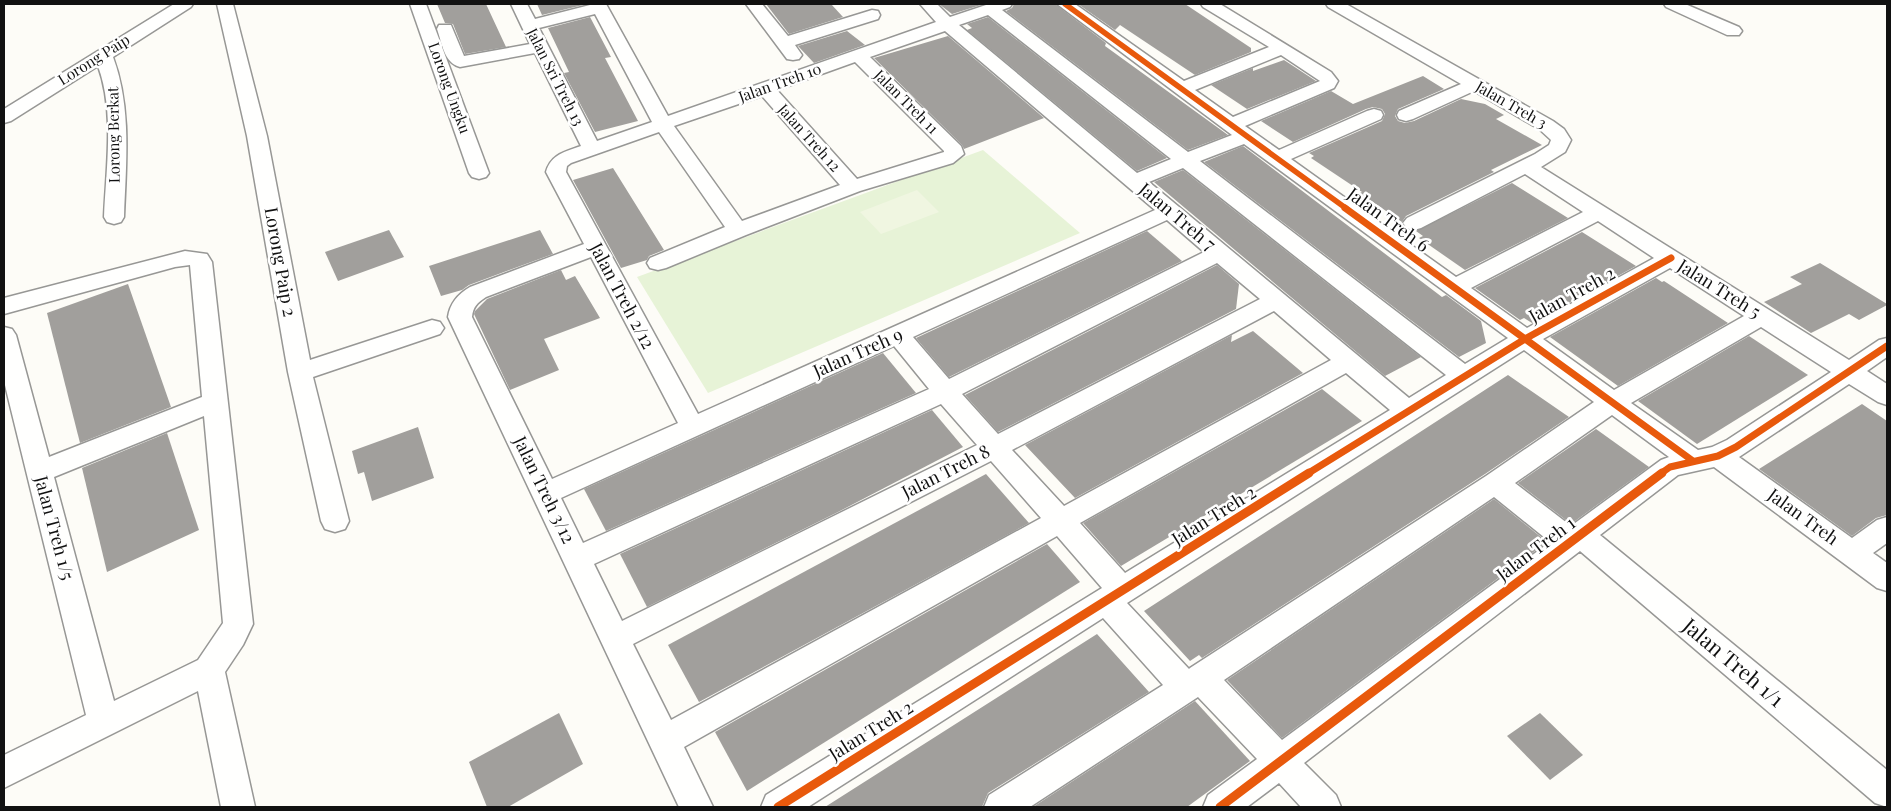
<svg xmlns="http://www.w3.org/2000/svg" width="1891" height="811" viewBox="0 0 1891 811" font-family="'Playfair Display',serif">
  <rect width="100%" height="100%" fill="#fdfcf7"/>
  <!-- green -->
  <polygon fill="#e7f3d7" points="983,150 1080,233 708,393 637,277"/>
  <!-- pitch -->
  <polygon fill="#f0f6e1" points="917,190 939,212 881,234 860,212"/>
  <!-- building -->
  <g fill="#a19f9c">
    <polygon points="437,4 486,4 506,47 465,54 453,24 445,23"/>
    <polygon points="537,4 583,4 583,5 542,15"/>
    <polygon points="766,4 831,4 843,17 789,34"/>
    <polygon points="939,4 984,4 952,14"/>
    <polygon points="1014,4 1055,4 1106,43 1105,46 1228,135 1188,150 1006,11 1012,8"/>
    <polygon points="1078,4 1185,4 1251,48 1251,52 1195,75 1120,25 1115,30"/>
    <polygon points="590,17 611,57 605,58 638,121 595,132 564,73 569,72 548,28"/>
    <polygon points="988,17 1167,158 1137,171 967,30 972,28 967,24"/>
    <polygon points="847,31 865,45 814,63 798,46"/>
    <polygon points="948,36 1044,118 964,149 962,145 874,58"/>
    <polygon points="1284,60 1316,81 1247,109 1211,85 1253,68 1253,71"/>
    <polygon points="1423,76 1444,89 1398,109 1395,116 1398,121 1405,123 1414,121 1461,99 1485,104 1504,115 1496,119 1542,145 1491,170 1494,172 1406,216 1402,222 1360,193 1362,192 1311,158 1314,156 1309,153 1382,121 1385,114 1382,109 1373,107 1366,109 1293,142 1261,121 1331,91 1353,104"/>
    <polygon points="1243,146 1442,297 1446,295 1481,321 1486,343 1459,357 1204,162"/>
    <polygon points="613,168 664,250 649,256 647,260 621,268 573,180"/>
    <polygon points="1183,170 1421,357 1385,376 1154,182"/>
    <polygon points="1512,183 1568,218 1465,270 1419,238 1423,236 1416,231"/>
    <polygon points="389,230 404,257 338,281 325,252"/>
    <polygon points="540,230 553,254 469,285 462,290 441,296 429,266"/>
    <polygon points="1147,231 1182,261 949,377 916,338"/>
    <polygon points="1582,232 1636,266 1532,323 1524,318 1520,320 1475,288"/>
    <polygon points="1820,263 1887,304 1887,305 1859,320 1849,314 1811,333 1764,302 1802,284 1790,277"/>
    <polygon points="1217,265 1239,284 1236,309 998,432 965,395"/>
    <polygon points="561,270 566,280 575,276 600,318 544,339 559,370 510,390 474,314 475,311 487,299"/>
    <polygon points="1656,278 1662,282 1664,281 1728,323 1618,386 1550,337"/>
    <polygon points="128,284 171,407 80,443 47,313"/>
    <polygon points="1253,331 1303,373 1075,498 1025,445 1232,335 1231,342"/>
    <polygon points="1749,336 1808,375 1697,444 1638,401"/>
    <polygon points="883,353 916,393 606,531 584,489"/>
    <polygon points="1508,375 1569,417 1485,474 1202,658 1199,655 1190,661 1144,611"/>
    <polygon points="1322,389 1362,421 1121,566 1083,523"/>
    <polygon points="1862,404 1887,421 1887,515 1876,518 1852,536 1759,469"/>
    <polygon points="932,410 963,447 838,512 647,607 620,554"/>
    <polygon points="418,427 434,478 372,501 364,472 358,474 352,451"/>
    <polygon points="1596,429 1649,467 1571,524 1518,483"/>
    <polygon points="167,433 199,530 107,572 82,468"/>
    <polygon points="986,474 1029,523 699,702 668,645"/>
    <polygon points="1494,499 1547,542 1282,738 1227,680"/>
    <polygon points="1047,544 1080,582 747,791 715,732"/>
    <polygon points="1097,634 1149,692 988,793 982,807 825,807"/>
    <polygon points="1195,701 1250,761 1187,807 1033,807"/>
    <polygon points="559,713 583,764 508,807 487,807 469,762"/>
    <polygon points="1540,713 1583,755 1550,780 1507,736"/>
  </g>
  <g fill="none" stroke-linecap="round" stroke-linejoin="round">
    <!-- minor casing -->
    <g stroke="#979795" stroke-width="3">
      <g id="minor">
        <path d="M174,4H193L191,7L113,57C132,108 126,164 124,217L121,222L114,224L107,222L104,217C106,169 115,112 98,66L11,121L4,123V109Z"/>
        <polygon points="217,4 233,4 267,136 310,360 432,320 440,322 444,328 440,334 313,377 349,521 345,529 335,532 325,529 321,521 288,372 247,136"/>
        <polygon points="410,4 426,4 489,173 486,177 479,179 472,177 469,173"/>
        <path d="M511,4H527L535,19L590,5V4H606L668,116L936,22L920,4H937L950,17L989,4H1012L1010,7L1002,10L1188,152L1232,135L1057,4H1075L1184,81L1269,47L1203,7L1201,4H1220L1331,72L1338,81L1334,88L1245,126L1279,150L1367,111L1374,109L1381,111L1383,115L1381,119L1291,159L1456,277L1583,212L1525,174L1421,228L1414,230L1407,228L1403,223L1407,218L1535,154L1549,145L1551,140L1539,129L1474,91L1413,119L1406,121L1399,119L1397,115L1399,111L1461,84L1328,7L1326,4H1346L1553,121L1564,129L1571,140L1565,152L1541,167L1849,360L1879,340L1887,338V357L1867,371L1887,384V405L1878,402L1849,384L1739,457L1852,538L1877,520L1887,517V543L1873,553L1887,563V591L1877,588L1714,467L1678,475L1600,535L1887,770V807L1875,803L1580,551L1304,763L1336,795L1341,807H1301L1279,783L1247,807H1203L1208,795L1257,759L1198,697L1030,807H984L989,795L1163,685L1103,618L808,807H761L766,795L1102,588L1057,536L684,747L713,807H679L448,317C450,303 458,294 470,287L584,244L546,172C551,154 565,152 581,146L535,53L460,67C444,63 442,43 437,29L439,25H451L464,56L530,44ZM595,14L652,122L597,141L539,28ZM988,15L1171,159L1137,173L959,25ZM945,31L1155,210L698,414L566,172L567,166L571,163L659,132L725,227L650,258L647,263L650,268L658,270L666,268L746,235L860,191L953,163L964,154L961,146L870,57ZM1281,55L1320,81L1233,117L1195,90ZM855,62L944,151V152L857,179L777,90ZM762,96L840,185L742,221L674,126ZM1244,144L1508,338L1465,364L1200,161ZM1183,168L1446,375L1409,398L1149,182ZM1167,220L1204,252L949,379L913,337ZM1598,221L1654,258L1527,328L1471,288ZM591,257L678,423L552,479L472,317C473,307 477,303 486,297ZM1217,263L1260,299L998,434L962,394ZM1670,268L1744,316L1614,390L1543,339ZM1274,311L1331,360L1064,506L1012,450ZM1761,327L1831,372L1727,440L1712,447L1698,450L1631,403ZM894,346L929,389L583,543L561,498ZM1524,350L1594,402L1486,476L1190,668L1189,669L1127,603ZM1346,373L1390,410L1125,573L1080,523ZM941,404L977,445L622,621L594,564ZM1612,415L1669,457L1661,460L1571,526L1515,483ZM991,461L1041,518L671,720L633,644ZM1494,497L1550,542L1282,740L1224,680Z"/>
        <polygon points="746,4 762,4 788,36 872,10 878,11 880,15 878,19 795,45 802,55 799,59 793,60 787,59"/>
        <polygon points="1664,4 1685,4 1739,27 1742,31 1739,35 1727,35 1666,7"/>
        <path d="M185,251L207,254L212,262L253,624L243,645L225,672L255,807H221L198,691L4,788V755L86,715L4,381V327L12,329L16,335L49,457L202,397L190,265L175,267L4,314V298ZM204,416L223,623L198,660L114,701L54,477Z"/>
      </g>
    </g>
    <!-- minor -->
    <use href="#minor" fill="#fffffe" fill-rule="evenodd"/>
    <!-- cycleway-far2 casing -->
    <g stroke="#fff" stroke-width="8">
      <polyline id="cycleway-far2" points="1065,4 1347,209"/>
    </g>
    <!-- cycleway-far1 casing -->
    <g stroke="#fff" stroke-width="10">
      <g id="cycleway-far1">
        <polyline points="1345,208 1693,461"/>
        <polyline points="1307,474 1525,339 1671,258"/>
        <polyline points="1660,474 1670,467 1718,456 1736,447 1887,346"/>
      </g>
    </g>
    <!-- cycleway casing -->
    <g stroke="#fff" stroke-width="12">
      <g id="cycleway">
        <polyline points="778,807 1309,473"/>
        <polyline points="1220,807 1662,473"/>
      </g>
    </g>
    <!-- cycleway-far2 -->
    <use href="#cycleway-far2" stroke="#e8590c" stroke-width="5.5"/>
    <!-- cycleway-far1 -->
    <use href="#cycleway-far1" stroke="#e8590c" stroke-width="7"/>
    <!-- cycleway -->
    <use href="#cycleway" stroke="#e8590c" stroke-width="9"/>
  </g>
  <g text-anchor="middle" stroke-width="5" stroke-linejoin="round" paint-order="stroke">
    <!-- far-street labels -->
    <g font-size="15" fill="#111" stroke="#fff">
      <text transform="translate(94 60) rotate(-32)" y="5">Lorong Paip</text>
      <text transform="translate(555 77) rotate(63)" y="5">Jalan Sri Treh 13</text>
      <text transform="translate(780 83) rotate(-20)" y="5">Jalan Treh 10</text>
      <text transform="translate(449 88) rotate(70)" y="5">Lorong Ungku</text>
      <text transform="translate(906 102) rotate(45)" y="5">Jalan Treh 11</text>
      <text transform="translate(1511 105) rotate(30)" y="5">Jalan Treh 3</text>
      <text transform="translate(114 135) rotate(-91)" y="5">Lorong Berkat</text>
      <text transform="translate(809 138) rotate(48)" y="5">Jalan Treh 12</text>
    </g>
    <!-- street labels -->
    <g font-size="18" fill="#111" stroke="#fff">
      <text transform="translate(1177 217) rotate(40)" y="6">Jalan Treh 7</text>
      <text transform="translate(1388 220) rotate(36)" y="6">Jalan Treh 6</text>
      <text transform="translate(280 262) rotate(80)" y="6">Lorong Paip 2</text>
      <text transform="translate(1719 289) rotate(32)" y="6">Jalan Treh 5</text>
      <text transform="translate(1572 295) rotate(-29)" y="6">Jalan Treh 2</text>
      <text transform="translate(622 296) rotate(62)" y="6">Jalan Treh 2/12</text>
      <text transform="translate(858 353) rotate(-24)" y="6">Jalan Treh 9</text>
      <text transform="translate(946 472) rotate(-27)" y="6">Jalan Treh 8</text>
      <text transform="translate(544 490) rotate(64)" y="6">Jalan Treh 3/12</text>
      <text transform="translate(1214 516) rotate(-32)" y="6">Jalan Treh 2</text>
      <text transform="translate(1803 517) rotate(36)" y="6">Jalan Treh</text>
      <text transform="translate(54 528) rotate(75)" y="6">Jalan Treh 1/5</text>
      <text transform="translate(1536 549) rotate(-37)" y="6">Jalan Treh 1</text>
      <text transform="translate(871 731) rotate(-32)" y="6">Jalan Treh 2</text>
    </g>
    <!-- near-street labels -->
    <g font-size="21" fill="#111" stroke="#fff">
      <text transform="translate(1733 663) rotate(40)" y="7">Jalan Treh 1/1</text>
    </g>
  </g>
  <!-- border -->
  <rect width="1891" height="811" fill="none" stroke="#111111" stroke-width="10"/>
</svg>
